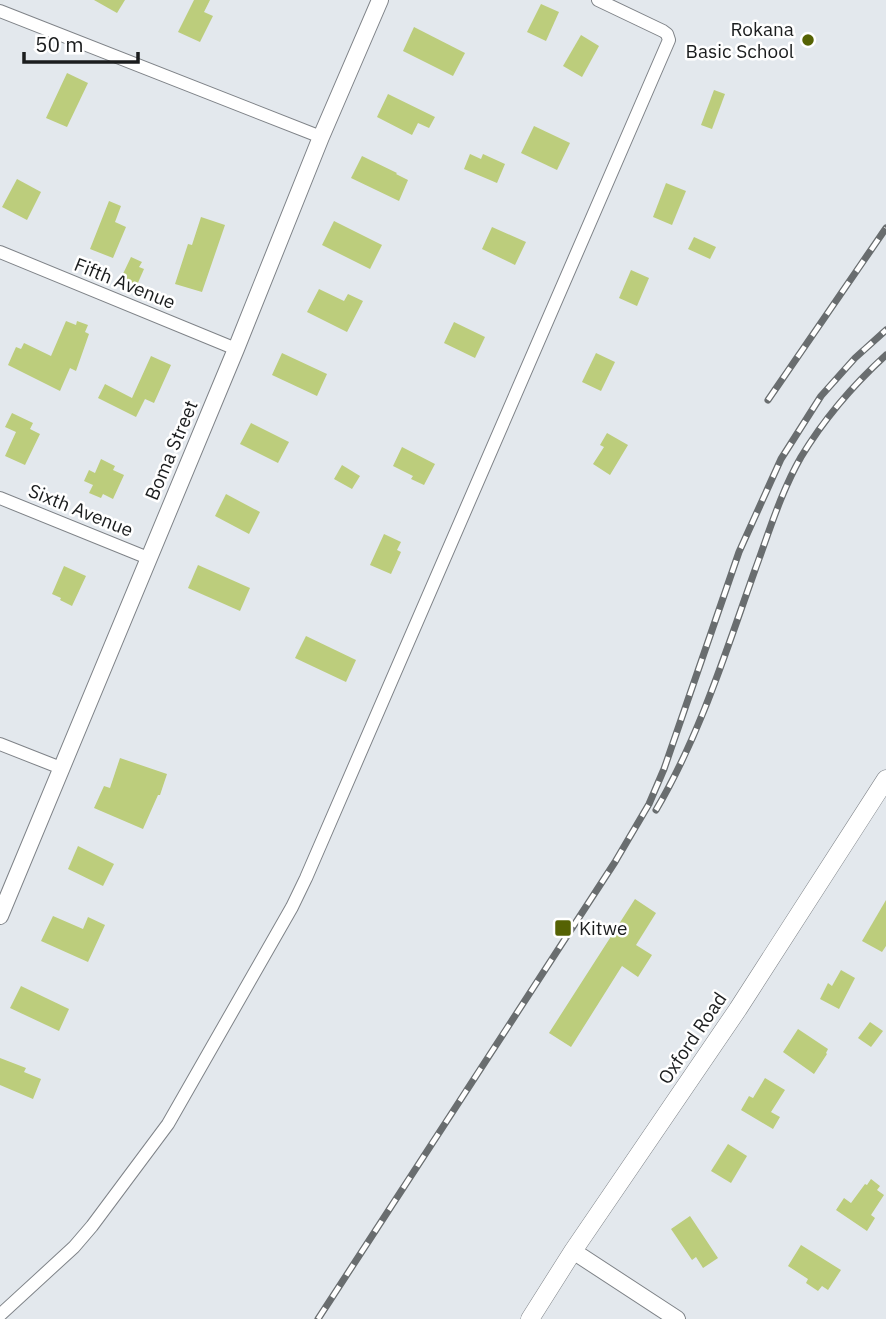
<svg xmlns="http://www.w3.org/2000/svg" width="886" height="1319" viewBox="0 0 886 1319" font-family="'IBM Plex Sans',sans-serif">
  <rect width="100%" height="100%" fill="#e3e8ed"/>
  <!-- building -->
  <g fill="#bccd7c">
    <polygon points="94,0 125,0 117,13"/>
    <polygon points="194,0 210,0 204,12 213,16 200,42 178,32"/>
    <polygon points="541,4 559,12 546,41 527,32"/>
    <polygon points="414,27 465,53 453,76 403,51"/>
    <polygon points="581,35 599,46 582,77 563,66"/>
    <polygon points="67,73 88,83 67,127 46,118"/>
    <polygon points="714,90 725,94 712,129 701,125"/>
    <polygon points="388,94 435,117 429,128 418,123 412,135 377,117"/>
    <polygon points="534,126 570,143 557,170 521,153"/>
    <polygon points="470,154 481,159 483,154 505,164 497,183 464,169"/>
    <polygon points="362,156 397,173 396,174 408,180 399,201 351,178"/>
    <polygon points="17,179 41,192 27,220 2,207"/>
    <polygon points="666,183 686,191 672,225 653,217"/>
    <polygon points="109,201 121,206 115,222 126,227 113,258 90,249"/>
    <polygon points="201,217 225,225 202,292 175,284 188,244 192,245"/>
    <polygon points="334,221 382,245 370,269 322,245"/>
    <polygon points="492,227 526,242 515,265 482,249"/>
    <polygon points="694,237 716,247 710,259 688,249"/>
    <polygon points="131,257 142,262 139,267 144,269 137,285 121,278"/>
    <polygon points="631,270 649,278 637,306 619,298"/>
    <polygon points="319,289 344,301 348,294 363,301 347,332 307,312"/>
    <polygon points="66,321 76,325 77,321 88,325 85,332 89,334 76,371 70,368 60,391 8,365 16,347 21,349 24,343 51,356"/>
    <polygon points="454,322 485,337 475,358 444,343"/>
    <polygon points="282,353 327,374 317,396 272,375"/>
    <polygon points="596,353 615,362 601,391 582,382"/>
    <polygon points="151,356 171,365 154,403 145,399 136,417 98,398 105,384 132,398"/>
    <polygon points="12,413 33,423 30,429 40,434 25,465 5,456 16,432 5,427"/>
    <polygon points="251,423 289,442 278,463 240,444"/>
    <polygon points="607,433 628,445 610,475 593,464 604,447 600,445"/>
    <polygon points="402,447 435,464 424,485 411,479 413,476 393,466"/>
    <polygon points="101,459 115,466 113,470 124,475 113,499 103,494 101,498 89,493 93,485 84,481 89,470 95,473"/>
    <polygon points="342,465 360,476 352,489 334,479"/>
    <polygon points="226,494 260,512 249,534 215,516"/>
    <polygon points="384,534 401,542 397,550 401,552 391,574 370,565"/>
    <polygon points="198,565 250,588 240,611 188,588"/>
    <polygon points="64,566 86,576 72,606 60,600 61,598 52,594"/>
    <polygon points="306,636 356,660 346,682 295,658"/>
    <polygon points="120,758 167,774 160,795 158,795 143,829 94,808 104,786 110,788"/>
    <polygon points="78,846 114,864 103,886 68,869"/>
    <polygon points="635,899 656,913 636,945 652,955 638,977 622,966 571,1047 549,1033"/>
    <polygon points="886,900 886,946 882,952 862,941"/>
    <polygon points="53,916 83,929 88,917 105,925 88,962 41,941"/>
    <polygon points="841,970 855,978 839,1009 820,999 828,983 832,986"/>
    <polygon points="21,986 69,1009 59,1031 10,1008"/>
    <polygon points="870,1022 883,1031 871,1047 858,1038"/>
    <polygon points="798,1029 828,1049 826,1053 827,1054 814,1074 783,1052"/>
    <polygon points="0,1058 26,1068 24,1072 41,1079 33,1099 0,1085"/>
    <polygon points="765,1078 785,1090 771,1112 780,1117 773,1129 741,1110 749,1096 753,1098"/>
    <polygon points="728,1144 747,1156 731,1183 711,1171"/>
    <polygon points="871,1179 880,1186 877,1190 884,1195 871,1215 875,1218 867,1231 836,1210 844,1198 851,1203 865,1184 867,1185"/>
    <polygon points="690,1216 718,1258 703,1268 696,1257 692,1260 671,1229"/>
    <polygon points="801,1245 841,1270 828,1290 822,1286 818,1291 806,1283 808,1279 788,1266"/>
  </g>
  <g fill="none" stroke-linecap="round" stroke-linejoin="round">
    <!-- minor casing -->
    <g stroke="#7f8388" stroke-width="14">
      <g id="minor">
        <polyline points="0,11 321,137"/>
        <polyline points="0,252 236,349"/>
        <polyline points="0,498 148,558"/>
        <polyline points="0,744 61,768"/>
        <polyline points="0,1315 74,1247 92,1226 168,1124 292,907 306,878 669,40 667,34 663,31 598,0"/>
      </g>
    </g>
    <!-- tertiary casing -->
    <g stroke="#7f8388" stroke-width="18">
      <g id="tertiary">
        <polyline points="0,916 236,349 321,137 380,0"/>
        <polyline points="573,1251 677,1319"/>
      </g>
    </g>
    <!-- secondary casing -->
    <g stroke="#7f8388" stroke-width="19">
      <polyline id="secondary" points="530,1319 573,1251 738,1009 886,779"/>
    </g>
    <!-- minor -->
    <use href="#minor" stroke="#fff" stroke-width="12"/>
    <!-- tertiary -->
    <use href="#tertiary" stroke="#fff" stroke-width="16"/>
    <!-- secondary -->
    <use href="#secondary" stroke="#fff" stroke-width="18"/>
    <!-- rail casing -->
    <g stroke="#696d6f" stroke-width="7">
      <g id="rail">
        <polyline points="768,400 886,228"/>
        <path d="M656,810C700,735 726,651 755,570C769,532 781,492 801,457C824,419 853,385 886,355"/>
        <polyline points="318,1319 615,862 649,804 664,769 739,552 781,459 821,396 855,358 886,330"/>
      </g>
    </g>
    <!-- rail -->
    <use href="#rail" stroke="#fff" stroke-width="4.5" stroke-dasharray="13" stroke-linecap="butt"/>
  </g>
  <!-- markers -->
  <g fill="#556203" stroke="#fff" stroke-width="2.5">
    <circle cx="808" cy="40" r="7"/>
    <rect x="554" y="919" width="18" height="18" rx="3.5"/>
  </g>
  <g text-anchor="middle" stroke-width="5" stroke-linejoin="round" paint-order="stroke">
    <!-- poi labels -->
    <g font-size="19" fill="#1b1d1e" stroke="#fff" text-anchor="end">
      <text x="794" y="36">Rokana<tspan x="794" dy="22">Basic School</tspan></text>
      <text x="579" y="935" text-anchor="start">Kitwe</text>
    </g>
    <!-- street labels -->
    <g font-size="19" fill="#1b1d1e" stroke="#fff">
      <text transform="translate(125 283) rotate(22)" y="7">Fifth Avenue</text>
      <text transform="translate(171 450) rotate(-67)" y="7">Boma Street</text>
      <text transform="translate(81 510) rotate(22)" y="7">Sixth Avenue</text>
      <text transform="translate(692 1038) rotate(-56)" y="7">Oxford Road</text>
    </g>
  </g>
  <!-- scale -->
  <path d="M24 52v10h114v-10" fill="none" stroke="#1b1d1e" stroke-width="3.5"/>
  <text x="35" y="52" font-size="21" fill="#1b1d1e" stroke="#ffffff" stroke-width="5" paint-order="stroke">50 m</text>
</svg>
